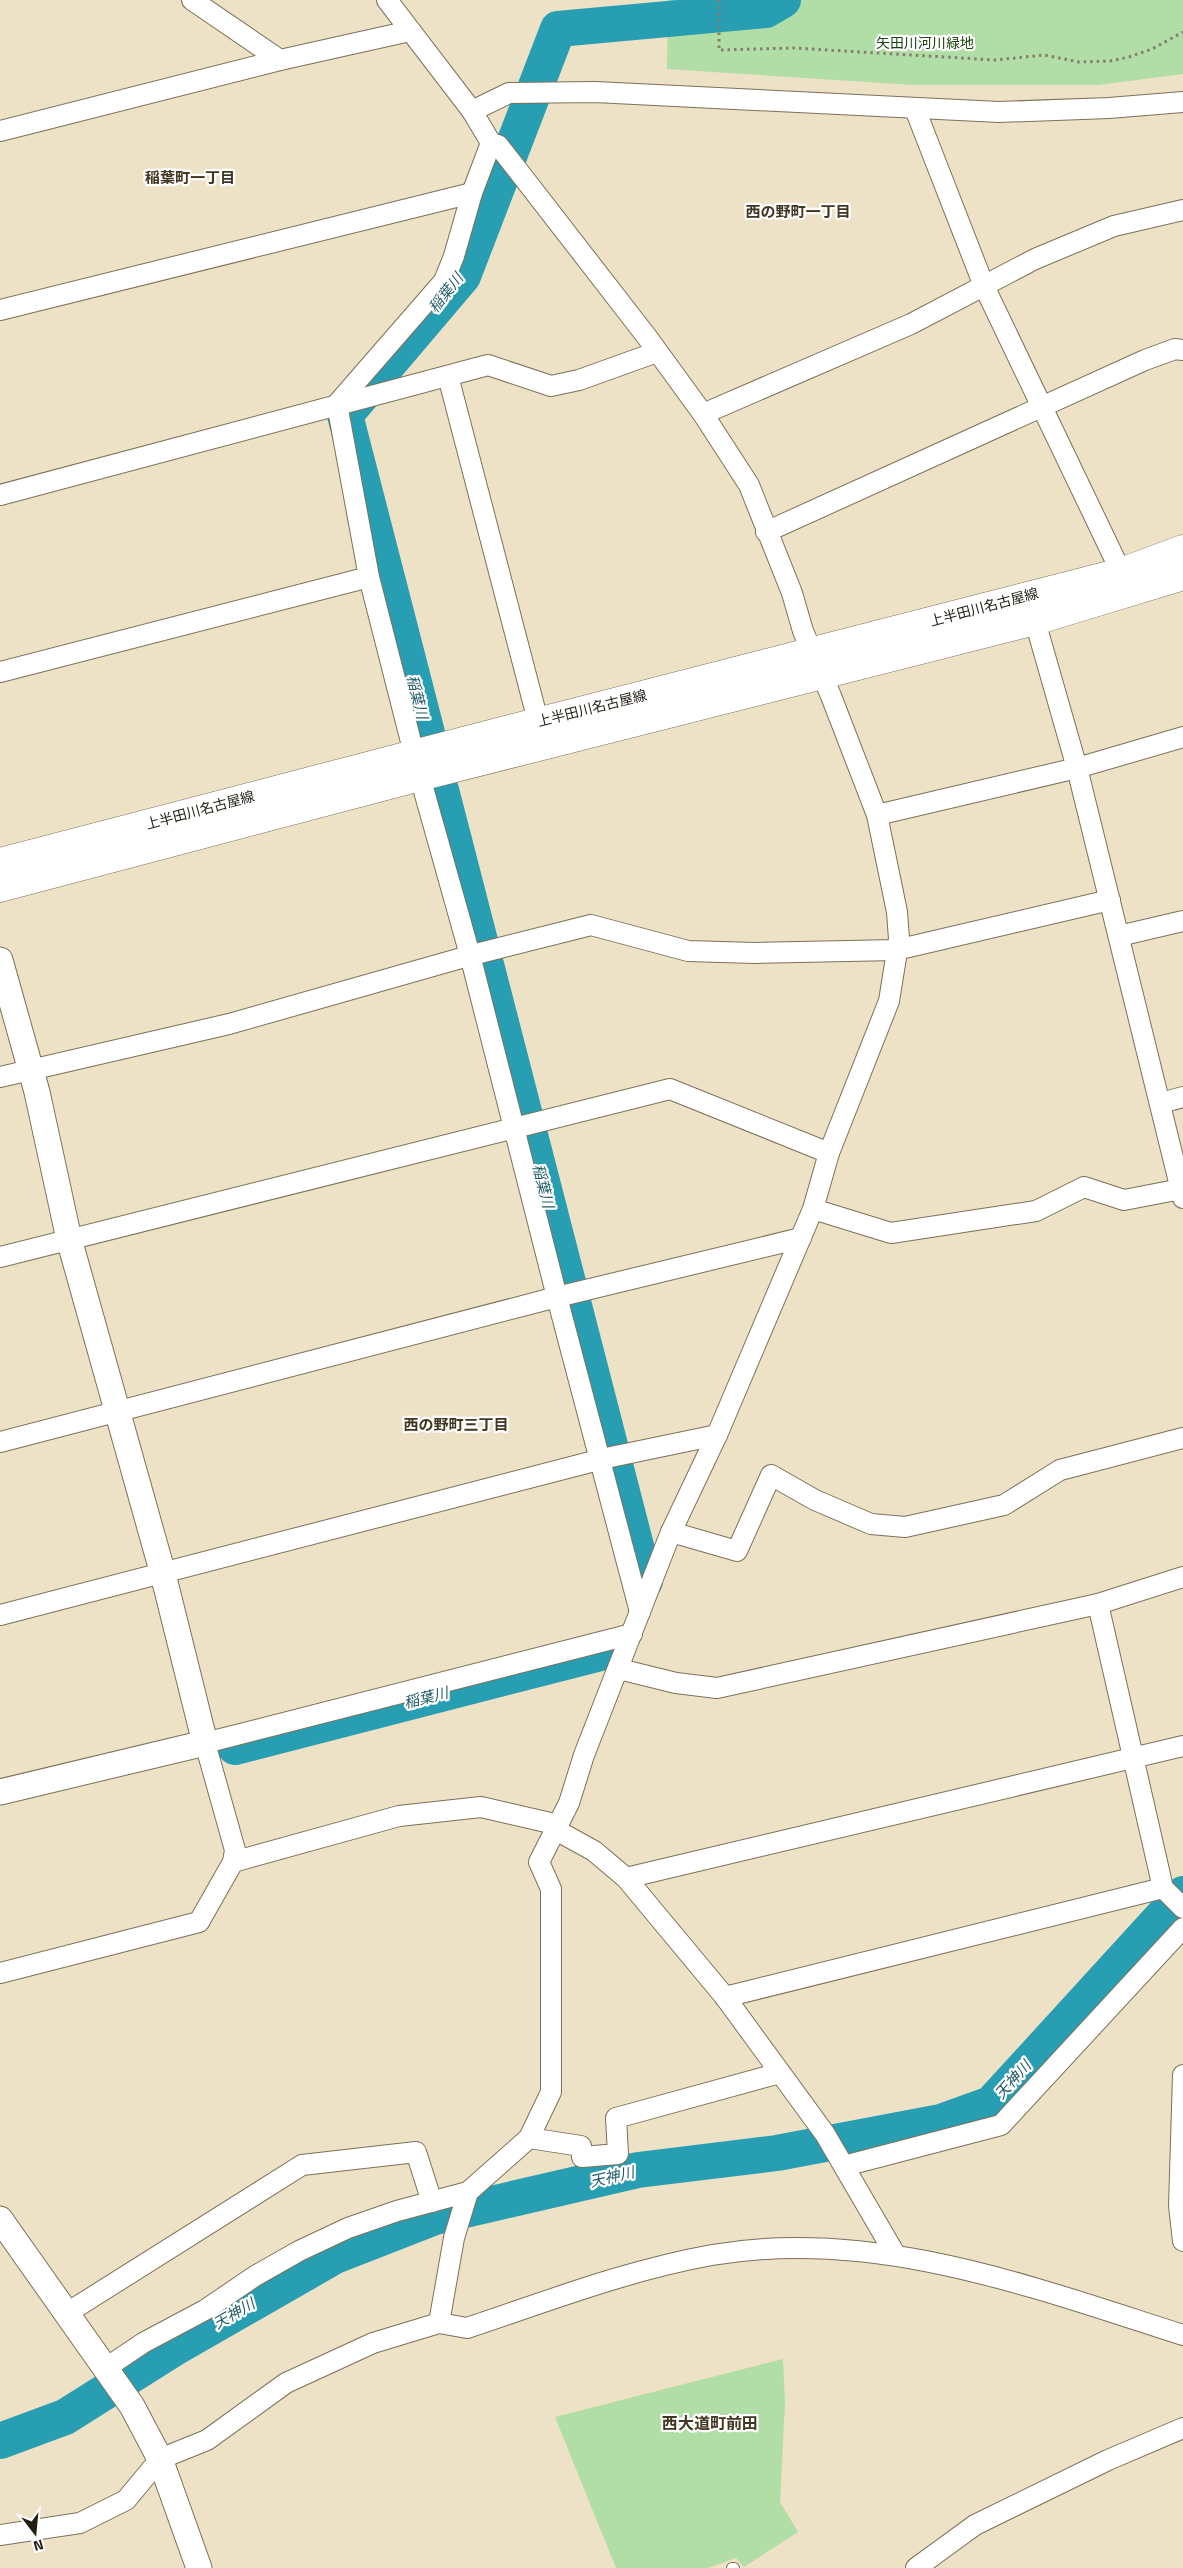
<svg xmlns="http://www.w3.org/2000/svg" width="1183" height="2568" viewBox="0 0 1183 2568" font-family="'Titillium Web','Noto Sans JP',sans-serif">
  <rect width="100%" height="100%" fill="#ede1c6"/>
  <!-- green -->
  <g fill="#b1dda7">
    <polygon points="668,0 1183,0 1183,74 1098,85 913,85 667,69"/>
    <polygon points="783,2359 785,2402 780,2502 798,2532 744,2567 736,2558 708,2568 616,2568 555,2417"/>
  </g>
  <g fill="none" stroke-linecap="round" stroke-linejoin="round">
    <!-- river -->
    <g stroke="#289eb3" stroke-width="36">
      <polyline points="427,733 345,415 463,276 558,29 766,10 783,0"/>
      <polyline points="441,790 645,1581"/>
      <polyline points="235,1747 616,1649"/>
      <polyline points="0,2441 65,2417 173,2349 335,2256 435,2217 638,2170 777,2153 941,2122 991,2104 1183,1894"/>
    </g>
    <!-- service casing -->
    <g stroke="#7c7158" stroke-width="12">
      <polyline id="service" points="732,2568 734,2568"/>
    </g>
    <!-- minor casing -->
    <g stroke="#7c7158" stroke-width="22">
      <g id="minor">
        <polyline points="192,0 280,60"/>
        <polyline points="915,109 984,286 1121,572"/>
        <polyline points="472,111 509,93 595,92 999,112 1109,108 1183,102"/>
        <polyline points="0,131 280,60 410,31"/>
        <polyline points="0,310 472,193"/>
        <polyline points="448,376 538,721"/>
        <polyline points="337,404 369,577 420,777 470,955 557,1297 640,1612"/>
        <polyline points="337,404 444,281 454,256 472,193 491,143"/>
        <polyline points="703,414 911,324 1035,259 1114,226 1183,210"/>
        <polyline points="0,495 488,365 551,386 579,380 657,352"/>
        <polyline points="766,532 1145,360 1175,349 1183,350"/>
        <polyline points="1035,621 1077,768 1183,1198"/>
        <polyline points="0,672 369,577"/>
        <polyline points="877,815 1077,768 1183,737"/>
        <polyline points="1119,936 1183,921"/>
        <polyline points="0,1077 229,1024 472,955 591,925 688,951 755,953 896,950 1110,900"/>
        <polyline points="1161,1103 1183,1097"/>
        <polyline points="813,1209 891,1233 1036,1211 1084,1187 1124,1200 1181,1189"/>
        <polyline points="0,1257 670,1089 829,1153"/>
        <polyline points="0,1442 557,1297 801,1238"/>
        <polyline points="671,1532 737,1551 771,1475 815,1500 871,1524 905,1527 1004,1505 1060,1470 1183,1438"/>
        <polyline points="1098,1604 1163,1888 1183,1908"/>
        <polyline points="0,1615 606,1458 717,1435"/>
        <polyline points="619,1669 676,1683 717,1688 1098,1604 1183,1577"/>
        <polyline points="556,1830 594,1851 626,1878 725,1997 825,2134 895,2254"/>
        <polyline points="233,1862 399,1816 481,1807 559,1825"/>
        <polyline points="626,1878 1183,1746"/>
        <polyline points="0,1973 199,1922 233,1862 235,1850 205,1743 632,1634"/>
        <polyline points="725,1997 1163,1888"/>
        <polyline points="1183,2075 1179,2206 1183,2241"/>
        <polyline points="529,2138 581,2146 582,2157 618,2154 616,2118 780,2073"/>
        <polyline points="844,2166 1001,2125 1183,1928"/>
        <polyline points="67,2313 302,2165 416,2152 432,2202"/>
        <polyline points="439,2323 454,2238 468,2192"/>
        <polyline points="106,2368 143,2343 205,2310 255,2276 299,2251 348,2228 397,2211 468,2192 529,2138 551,2092 551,1889 539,1862 569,1803 584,1755 671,1532 717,1435 813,1209 829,1153 889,1001 899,939 897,912 877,815 831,696 803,631 792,593 749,485 703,414 647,337 516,168 498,145 491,143 472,111 387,0"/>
        <path d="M0,2535L80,2523L126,2500L160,2459L207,2440L286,2383L373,2343L439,2323L467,2328C548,2301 628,2270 712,2255C874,2227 1032,2287 1183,2335"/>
        <polyline points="916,2568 975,2525 1108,2460 1183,2428"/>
      </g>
    </g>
    <!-- tertiary casing -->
    <g stroke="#7c7158" stroke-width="27">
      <g id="tertiary">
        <polyline points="0,960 37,1092 69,1239 163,1574 205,1743 0,1792"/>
        <polyline points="0,2219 132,2406 160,2459 199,2568"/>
      </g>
    </g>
    <!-- secondary casing -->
    <g stroke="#7c7158" stroke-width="29">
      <g id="secondary">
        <polyline points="0,862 494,733 1121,572 1183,549"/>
        <polyline points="0,888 420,777 1035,621 1183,576"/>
      </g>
    </g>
    <!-- path -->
    <polyline stroke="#867e6c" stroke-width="3" stroke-dasharray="2.5 4" stroke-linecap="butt" points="719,0 719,50 794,48 995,60 1044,55 1079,62 1110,61 1129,57 1152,49 1183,32"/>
    <!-- service -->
    <use href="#service" stroke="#fff" stroke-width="10"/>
    <!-- minor -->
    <use href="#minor" stroke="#fff" stroke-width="20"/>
    <!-- tertiary -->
    <use href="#tertiary" stroke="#fff" stroke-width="25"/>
    <!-- secondary -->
    <use href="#secondary" stroke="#fff" stroke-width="28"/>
  </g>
  <g text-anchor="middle" stroke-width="4.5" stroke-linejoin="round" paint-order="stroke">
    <!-- park labels -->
    <g font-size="14" fill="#19440e" stroke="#fff">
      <text x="925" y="48">矢田川河川緑地</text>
    </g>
    <!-- street labels -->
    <g font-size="14" fill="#221e14" stroke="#fff">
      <text transform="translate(984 607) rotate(-15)" y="5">上半田川名古屋線</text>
      <text transform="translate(592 708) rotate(-14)" y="5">上半田川名古屋線</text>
      <text transform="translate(200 810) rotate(-15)" y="5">上半田川名古屋線</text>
    </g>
    <!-- neighbourhood labels -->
    <g font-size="15" font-weight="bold" fill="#413720" stroke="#fff">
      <text x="190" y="183">稲葉町一丁目</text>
      <text x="798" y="217">西の野町一丁目</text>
      <text x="456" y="1430">西の野町三丁目</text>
    </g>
    <!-- water labels -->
    <g font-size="15" font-style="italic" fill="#1f5c67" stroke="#fff">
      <text transform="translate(446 293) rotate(-52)" y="5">稲葉川</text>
      <text transform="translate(417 697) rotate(76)" y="5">稲葉川</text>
      <text transform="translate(543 1186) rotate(76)" y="5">稲葉川</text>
      <text transform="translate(426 1698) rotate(-14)" y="5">稲葉川</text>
      <text transform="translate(1013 2080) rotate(-48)" y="5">天神川</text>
      <text transform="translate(612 2177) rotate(-13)" y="5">天神川</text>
      <text transform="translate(234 2314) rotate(-30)" y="5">天神川</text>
    </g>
    <!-- quarter labels -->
    <g font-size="16" font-weight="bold" fill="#413720" stroke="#fff">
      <text x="710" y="2429">西大道町前田</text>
    </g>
  </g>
  <!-- north arrow -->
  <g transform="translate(35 2533) rotate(164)" stroke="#ffffff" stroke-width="4" paint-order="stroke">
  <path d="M0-4L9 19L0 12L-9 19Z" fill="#221e14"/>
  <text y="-8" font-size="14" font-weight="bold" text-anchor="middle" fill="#221e14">N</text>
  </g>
</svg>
